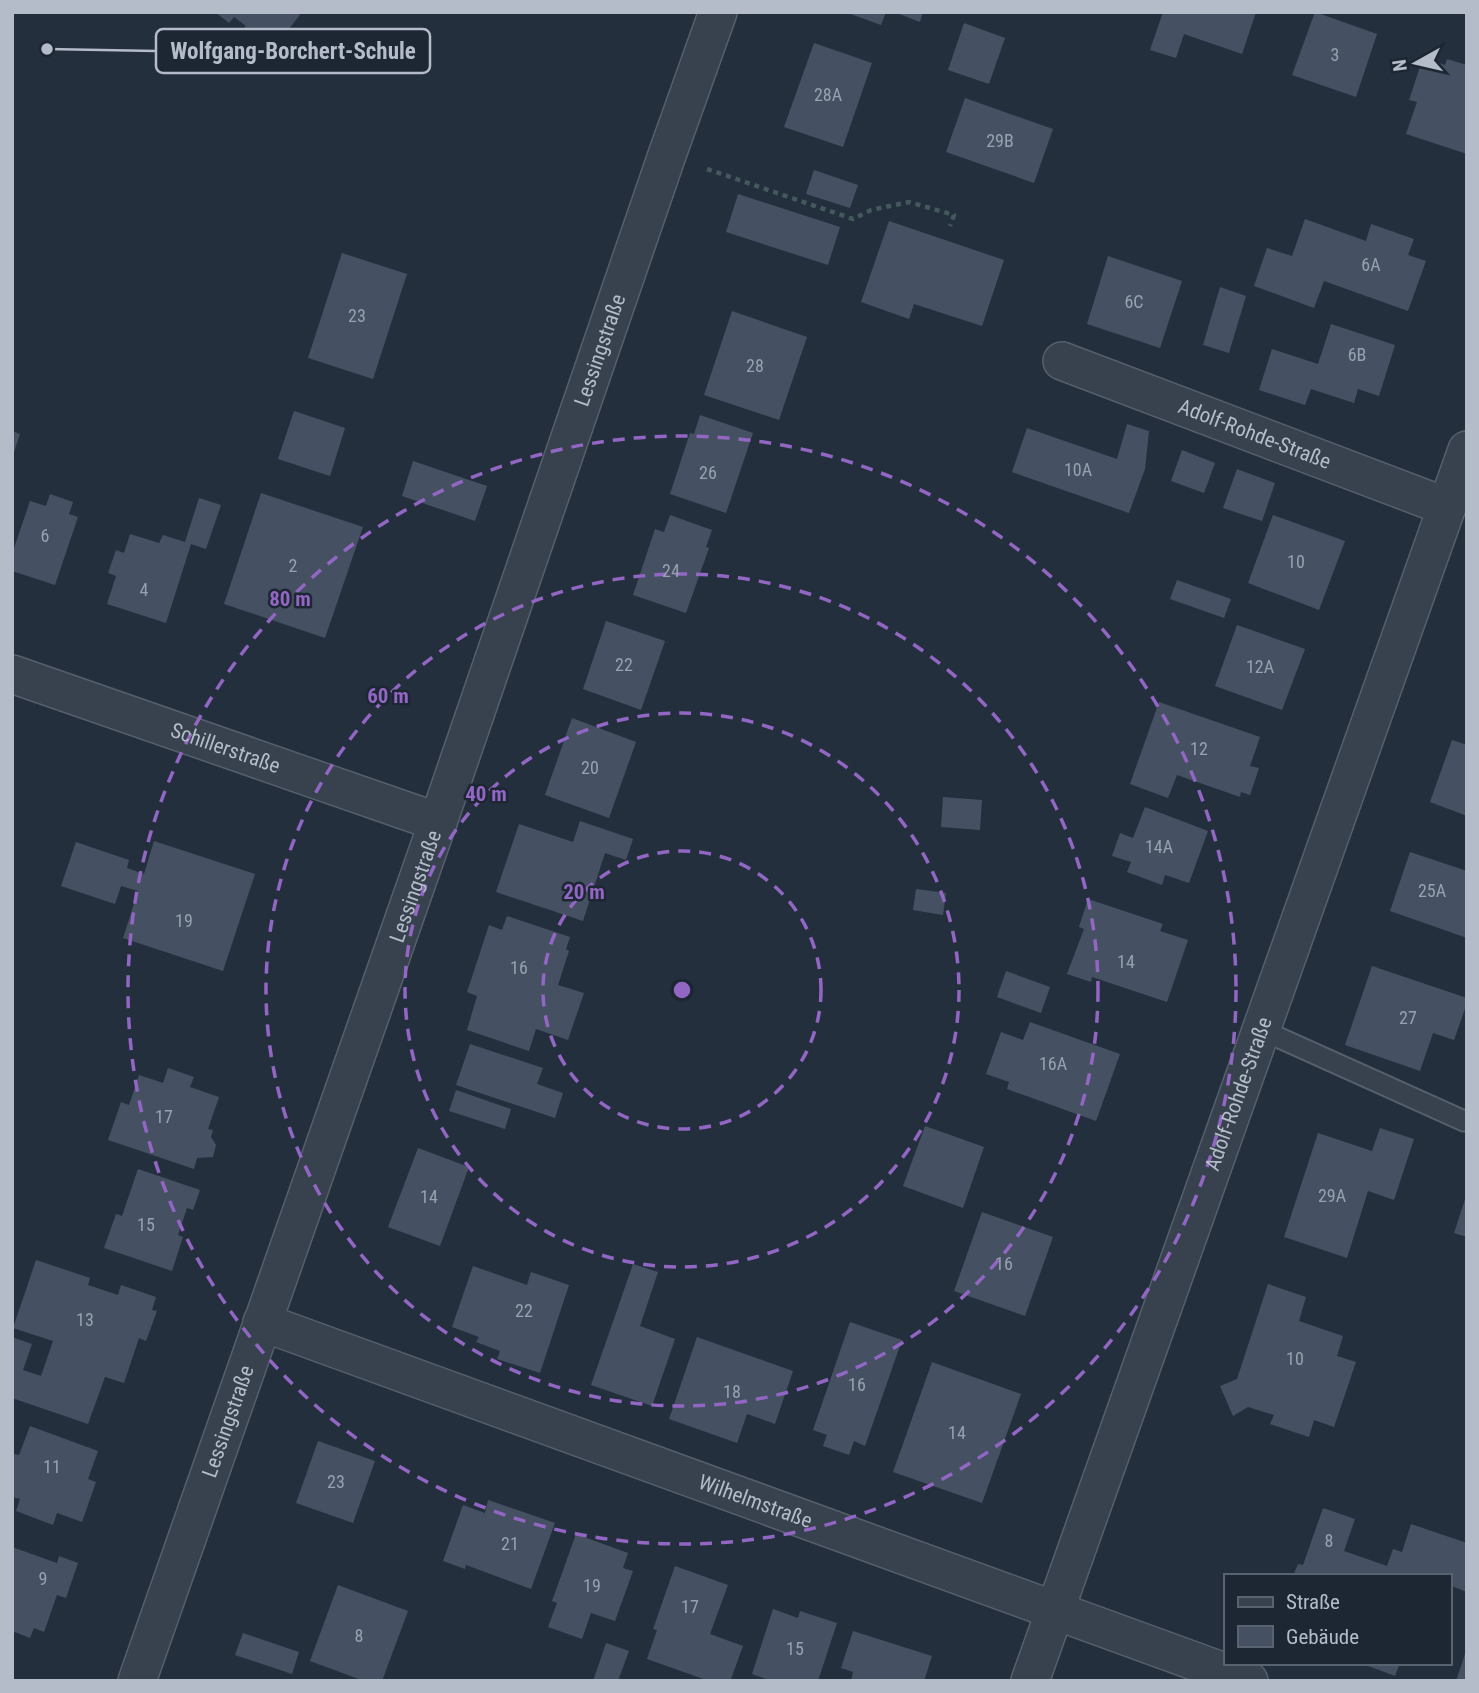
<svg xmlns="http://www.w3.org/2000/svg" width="1479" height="1693" viewBox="0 0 1479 1693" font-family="'Roboto Condensed',sans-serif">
  <rect width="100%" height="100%" fill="#242f3e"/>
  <!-- building -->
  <g fill="#455162">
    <polygon points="215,12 302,12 289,29 298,36 277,62 240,33 246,26 234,17 229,23"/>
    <polygon points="845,12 886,12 881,25"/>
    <polygon points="894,12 923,12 920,22"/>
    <polygon points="1163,12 1256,12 1242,54 1184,34 1176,58 1150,50"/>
    <polygon points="1315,12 1377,34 1356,97 1292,75"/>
    <polygon points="964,23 1005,38 989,84 948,70"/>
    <polygon points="814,43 872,63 843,147 784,127"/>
    <polygon points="1423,58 1445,65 1447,59 1467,65 1467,154 1406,134 1417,102 1409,100"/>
    <polygon points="965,98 1053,129 1034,183 946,152"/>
    <polygon points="814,170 858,185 850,208 806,194"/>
    <polygon points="738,194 840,227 828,265 726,232"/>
    <polygon points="1305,219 1366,241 1371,224 1414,239 1408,255 1426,261 1408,311 1324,281 1314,308 1254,286 1267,248 1292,256"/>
    <polygon points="889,221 1004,260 982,326 914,304 909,319 861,302"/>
    <polygon points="342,253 407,274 373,379 308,358"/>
    <polygon points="1108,256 1182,281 1160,348 1087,324"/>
    <polygon points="1220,287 1246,296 1229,353 1203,345"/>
    <polygon points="732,311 807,337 779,420 704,395"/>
    <polygon points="1331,324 1395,345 1379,396 1358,389 1354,403 1311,389 1305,405 1259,390 1272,349 1318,364"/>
    <polygon points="294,411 345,428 330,476 278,459"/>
    <polygon points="700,415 753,433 726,513 670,494 690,433 694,434"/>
    <polygon points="1127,424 1149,431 1145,469 1129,513 1012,472 1027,428 1117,459"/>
    <polygon points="12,431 20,434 13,455 12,455"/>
    <polygon points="1182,450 1215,463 1204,493 1171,481"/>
    <polygon points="413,461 487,486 475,521 402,496"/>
    <polygon points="1237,469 1275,483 1262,521 1223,508"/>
    <polygon points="261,493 363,527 325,638 224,604"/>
    <polygon points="50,494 73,502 69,514 78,517 55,585 12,571 12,554 30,501 46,506"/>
    <polygon points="199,498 221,505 206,549 191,544 166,623 107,604 116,576 108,573 116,550 124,553 130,534 159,543 163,535 185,542"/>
    <polygon points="670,515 712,530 706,547 709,548 686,613 633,595 655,529 664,532"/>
    <polygon points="1273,515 1345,541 1319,610 1248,583"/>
    <polygon points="1177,580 1231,599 1224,618 1170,599"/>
    <polygon points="606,621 665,641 641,710 583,689"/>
    <polygon points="1237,625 1305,649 1282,710 1215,686"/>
    <polygon points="1159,702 1260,737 1250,766 1259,768 1250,795 1241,792 1240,797 1177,775 1168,798 1130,784"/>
    <polygon points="572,718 636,742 609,818 545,795"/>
    <polygon points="1452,740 1467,745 1467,816 1430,802"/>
    <polygon points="943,797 982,800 980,830 941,827"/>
    <polygon points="1145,807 1208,831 1189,883 1165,875 1162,885 1127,872 1131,862 1112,856 1120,833 1133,838"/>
    <polygon points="580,821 633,839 626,860 605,853 583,921 496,892 519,824 573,842"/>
    <polygon points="154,841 255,874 223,971 123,938 138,891 121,886 115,904 61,886 76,842 129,860 127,868 144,874"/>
    <polygon points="1410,852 1467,871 1467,938 1390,911"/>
    <polygon points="916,889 946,893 943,915 913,910"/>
    <polygon points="1088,899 1163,924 1160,931 1188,940 1167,1002 1092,977 1091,982 1067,974 1084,929 1079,927"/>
    <polygon points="507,916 570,937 566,949 569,951 558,985 584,993 568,1040 536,1029 529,1051 467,1030 477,996 467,992 489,925 502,930"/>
    <polygon points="1372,966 1467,998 1467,1003 1454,1040 1433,1033 1420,1071 1345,1045"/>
    <polygon points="1006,971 1050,987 1041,1013 997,997"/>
    <polygon points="1030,1022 1120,1054 1096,1121 1007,1089 1009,1082 986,1074 1001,1032 1023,1040"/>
    <polygon points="470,1044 543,1068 537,1084 563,1093 555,1118 456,1085"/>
    <polygon points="168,1068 194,1077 190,1087 219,1097 208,1129 213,1130 211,1137 216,1145 213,1157 197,1158 194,1169 108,1140 121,1102 129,1105 139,1075 163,1083"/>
    <polygon points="456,1090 511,1109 505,1129 449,1111"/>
    <polygon points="925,1126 984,1147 963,1208 903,1186"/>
    <polygon points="1380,1128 1414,1139 1394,1200 1368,1191 1347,1258 1284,1237 1318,1133 1372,1151"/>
    <polygon points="418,1148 469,1167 440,1246 388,1227"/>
    <polygon points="138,1169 200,1190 193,1210 187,1208 178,1235 183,1237 172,1271 104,1248 116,1214 122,1216"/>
    <polygon points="1466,1196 1467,1196 1467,1237 1454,1233"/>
    <polygon points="982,1212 1053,1237 1025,1316 954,1291"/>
    <polygon points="36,1260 90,1278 88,1285 118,1295 121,1285 156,1297 152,1310 157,1311 146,1341 139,1338 124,1383 105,1377 88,1424 12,1398 12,1337 32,1344 23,1370 41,1376 53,1341 13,1328"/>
    <polygon points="633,1264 658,1272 640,1326 675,1339 652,1406 591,1385"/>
    <polygon points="473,1266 527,1285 531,1272 569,1285 540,1373 497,1359 500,1351 476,1342 479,1337 452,1327"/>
    <polygon points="1268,1284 1306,1297 1299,1321 1343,1336 1337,1356 1356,1362 1334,1427 1314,1420 1309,1437 1270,1424 1274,1415 1248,1407 1233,1416 1220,1386 1237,1379"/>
    <polygon points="850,1322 902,1340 865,1446 854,1441 849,1455 823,1446 827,1435 813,1430"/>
    <polygon points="697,1337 793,1371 775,1424 747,1414 737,1443 669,1419"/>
    <polygon points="932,1362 1021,1394 982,1503 893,1472"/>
    <polygon points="30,1426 98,1451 88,1479 96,1482 82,1522 57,1513 53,1525 16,1511 20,1499 12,1497 12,1456 13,1454 19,1455"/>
    <polygon points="318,1441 375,1461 353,1523 296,1503"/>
    <polygon points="488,1500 555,1523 531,1589 466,1565 465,1569 443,1561 463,1505 485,1513"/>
    <polygon points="1323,1508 1355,1519 1344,1551 1387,1566 1393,1549 1402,1552 1411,1524 1467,1543 1467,1592 1449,1585 1449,1576 1293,1576 1298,1564 1303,1565"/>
    <polygon points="576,1534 628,1553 623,1568 633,1571 615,1621 591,1613 582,1639 548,1627 557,1603 552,1601"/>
    <polygon points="12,1547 57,1563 59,1556 78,1563 66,1598 57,1595 44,1632 34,1628 30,1638 12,1631"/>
    <polygon points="675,1566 728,1585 710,1634 743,1646 731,1679 736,1681 709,1681 647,1659 657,1630 653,1629"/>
    <polygon points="338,1585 408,1611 382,1681 364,1681 310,1661"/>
    <polygon points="773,1609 798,1618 800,1611 837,1623 818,1681 772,1681 752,1674"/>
    <polygon points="853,1631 932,1656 924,1681 851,1681 853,1672 841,1668"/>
    <polygon points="243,1633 299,1652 292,1674 235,1655"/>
    <polygon points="606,1643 629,1651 618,1681 593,1681"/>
    <polygon points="1466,1651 1467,1681 1456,1681"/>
    <polygon points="1360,1663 1400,1663 1395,1676"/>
  </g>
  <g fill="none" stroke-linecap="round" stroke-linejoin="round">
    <!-- lane casing -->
    <g stroke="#565f6c" stroke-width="23">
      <polyline id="lane" points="1262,1030 1464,1121"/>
    </g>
    <!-- street casing -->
    <g stroke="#565f6c" stroke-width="40">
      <g id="street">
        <path id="s1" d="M1062,361L1447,507"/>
        <path id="s2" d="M12,674L438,822"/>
        <path id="s3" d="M262,1322L1249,1681"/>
        <path id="s4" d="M137,1681L438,822L667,155L718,12"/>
        <path id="s5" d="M1030,1681L1467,450"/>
      </g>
    </g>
    <!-- path -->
    <polyline stroke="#44595c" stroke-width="4.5" stroke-dasharray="5 5" stroke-linecap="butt" points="707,169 853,219 871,210 909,202 954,215 950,226"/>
    <!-- lane -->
    <use href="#lane" stroke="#38414e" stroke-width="19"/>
    <!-- street -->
    <use href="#street" stroke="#38414e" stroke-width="37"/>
  </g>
  <!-- distance rings -->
  <g fill="none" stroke="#9266c3" stroke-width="3.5" stroke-dasharray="12 9">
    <circle cx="682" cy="990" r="139"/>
    <circle cx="682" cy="990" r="277"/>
    <circle cx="682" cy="990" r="416"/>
    <circle cx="682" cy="990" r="554"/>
  </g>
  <g text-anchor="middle" stroke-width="5" stroke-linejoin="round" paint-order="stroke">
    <!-- number labels -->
    <g font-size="18" fill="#98a1af">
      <text x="1335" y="61">3</text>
      <text x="828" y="101">28A</text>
      <text x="1000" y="147">29B</text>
      <text x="1371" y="271">6A</text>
      <text x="1134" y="308">6C</text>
      <text x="357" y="322">23</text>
      <text x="1357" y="361">6B</text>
      <text x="755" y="372">28</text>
      <text x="1078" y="476">10A</text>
      <text x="708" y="479">26</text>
      <text x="45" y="542">6</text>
      <text x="1296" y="568">10</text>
      <text x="293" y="572">2</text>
      <text x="671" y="577">24</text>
      <text x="144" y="596">4</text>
      <text x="624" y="671">22</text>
      <text x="1260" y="673">12A</text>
      <text x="1199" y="755">12</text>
      <text x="590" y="774">20</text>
      <text x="1159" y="853">14A</text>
      <text x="1432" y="897">25A</text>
      <text x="184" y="927">19</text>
      <text x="1126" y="968">14</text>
      <text x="519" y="974">16</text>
      <text x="1408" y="1024">27</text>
      <text x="1053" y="1070">16A</text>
      <text x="164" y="1123">17</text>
      <text x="1332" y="1202">29A</text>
      <text x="429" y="1203">14</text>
      <text x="146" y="1231">15</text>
      <text x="1004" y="1270">16</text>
      <text x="524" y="1317">22</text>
      <text x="85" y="1326">13</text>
      <text x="1295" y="1365">10</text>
      <text x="857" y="1391">16</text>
      <text x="732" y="1398">18</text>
      <text x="957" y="1439">14</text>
      <text x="52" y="1473">11</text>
      <text x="336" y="1488">23</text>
      <text x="1329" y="1547">8</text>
      <text x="510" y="1550">21</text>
      <text x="43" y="1585">9</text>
      <text x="592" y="1592">19</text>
      <text x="690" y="1613">17</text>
      <text x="359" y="1642">8</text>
      <text x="795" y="1655">15</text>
    </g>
    <!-- street labels -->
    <g font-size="21" fill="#b4bcc9" stroke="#1d2633">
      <text dy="7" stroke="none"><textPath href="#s4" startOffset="1409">Lessingstraße</textPath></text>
      <text dy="7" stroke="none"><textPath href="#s1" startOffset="206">Adolf-Rohde-Straße</textPath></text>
      <text dy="7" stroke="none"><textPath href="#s2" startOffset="226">Schillerstraße</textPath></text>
      <text dy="7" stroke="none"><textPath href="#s4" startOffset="842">Lessingstraße</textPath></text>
      <text dy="7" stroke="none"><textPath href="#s5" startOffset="623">Adolf-Rohde-Straße</textPath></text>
      <text dy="7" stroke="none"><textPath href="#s4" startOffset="275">Lessingstraße</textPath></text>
      <text dy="7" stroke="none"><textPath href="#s3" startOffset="525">Wilhelmstraße</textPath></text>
    </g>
  </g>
  <circle cx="682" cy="990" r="10" fill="#9266c3" stroke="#1d2633" stroke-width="3.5"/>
  <g font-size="21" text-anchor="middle" font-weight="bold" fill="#9266c3" stroke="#1d2633" stroke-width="5" stroke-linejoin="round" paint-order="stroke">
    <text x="290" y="606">80 m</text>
    <text x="388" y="703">60 m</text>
    <text x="486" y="801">40 m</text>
    <text x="584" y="899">20 m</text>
  </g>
  <!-- callouts -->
  <path fill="none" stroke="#b4bcc9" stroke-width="2.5" d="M47 49L156 51"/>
  <circle fill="#b4bcc9" stroke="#1d2633" stroke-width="2.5" cx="47" cy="49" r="7"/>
  <rect fill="#1d2633" stroke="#b4bcc9" stroke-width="2.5" x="156" y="29" width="274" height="44" rx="7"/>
  <g font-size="23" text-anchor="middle" font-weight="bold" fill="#b4bcc9">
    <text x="293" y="59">Wolfgang-Borchert-Schule</text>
  </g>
  <!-- border -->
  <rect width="1479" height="1693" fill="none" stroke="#b4bcc9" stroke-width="28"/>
  <!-- legend -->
  <rect x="1224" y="1574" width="228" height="91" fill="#1d2633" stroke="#59626f" stroke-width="2"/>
  <rect x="1238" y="1597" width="35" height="10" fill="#38414e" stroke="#59626f" stroke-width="2"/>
  <text x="1286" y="1609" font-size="21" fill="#b4bcc9">Straße</text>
  <rect x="1238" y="1626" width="35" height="21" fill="#455162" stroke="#59626f" stroke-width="2"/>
  <text x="1286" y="1644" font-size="21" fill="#b4bcc9">Gebäude</text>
  <!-- north arrow -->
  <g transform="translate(1416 63) rotate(262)" stroke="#1d2633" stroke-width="5" paint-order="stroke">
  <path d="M0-5L12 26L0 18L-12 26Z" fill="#b4bcc9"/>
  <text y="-10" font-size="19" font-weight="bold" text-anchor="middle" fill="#b4bcc9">N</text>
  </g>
</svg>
